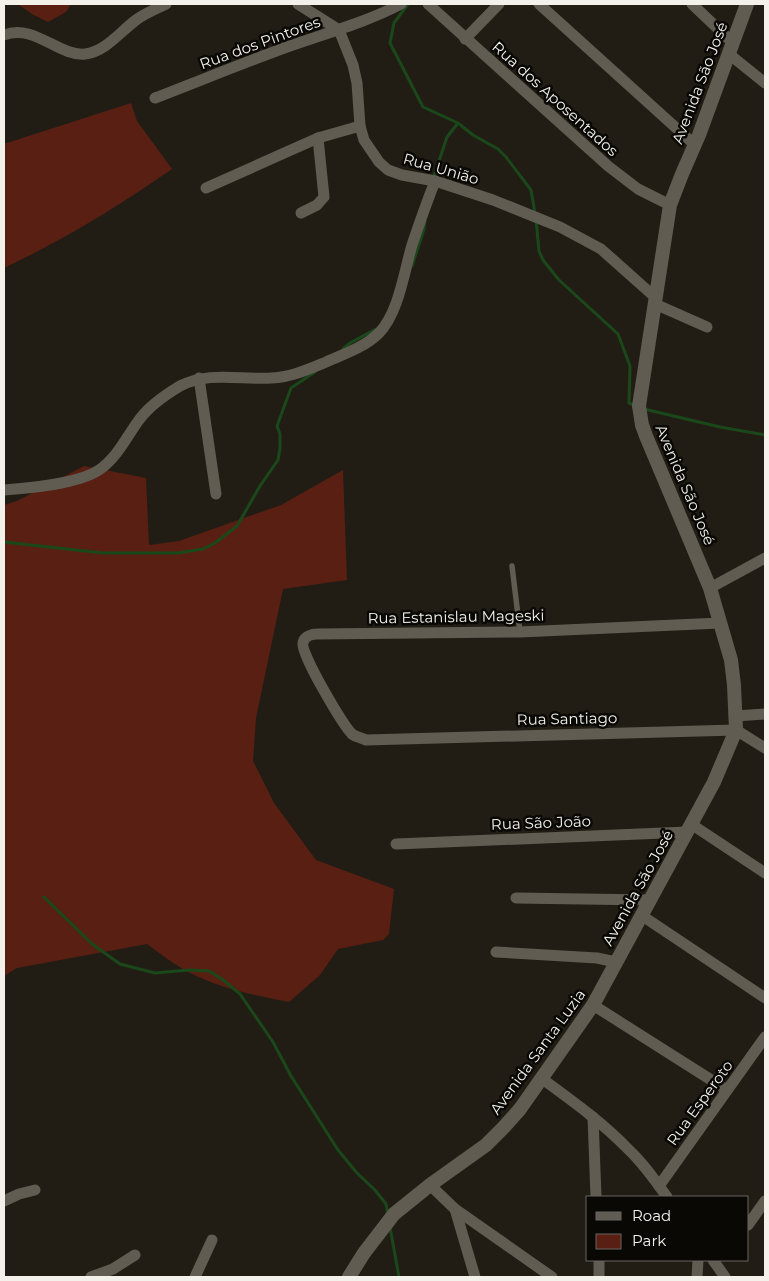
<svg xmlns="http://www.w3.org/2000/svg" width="769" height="1281" viewBox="0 0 769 1281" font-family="Montserrat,sans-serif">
  <rect width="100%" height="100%" fill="#211d14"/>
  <!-- green -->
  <g fill="#591f13">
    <polygon points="18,4 71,4 66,12 48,22 32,14"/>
    <path d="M131,103L137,121L172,169C119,206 63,240 4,268V144Z"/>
    <path d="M84,466L146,478L149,545L179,541L281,505L343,470L347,580L283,589L256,718L253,761L274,803L316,860L394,889L389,934L383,940L338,949L320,975L289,1002C259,996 227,990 199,977C180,969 163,956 147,944L17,968L4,976V505L17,501Z"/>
  </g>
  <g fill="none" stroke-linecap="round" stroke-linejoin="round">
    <!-- stream -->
    <g stroke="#1b481a" stroke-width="3">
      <polyline points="408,4 394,23 390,43 423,107 458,123 473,135 498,149 506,157 531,190 535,213"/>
      <polyline points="433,179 447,137 458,123"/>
      <polyline points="536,219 539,251 543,260 559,280 618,334 630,366 629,403 636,406"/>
      <polyline points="412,266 424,229 425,221"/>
      <polyline points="343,349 350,343 376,329"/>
      <polyline points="644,409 720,427 765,435"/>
      <polyline points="4,542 103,553 178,553 203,549 215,543 237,526 260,486 278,460 280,448 280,434 277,426 291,388 315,372"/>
      <polyline points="44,897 92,944 120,964 155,973 189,970 209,971 222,979 240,994 273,1042 291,1076 338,1150 357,1173 375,1190 386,1204 388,1216"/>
      <polyline points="390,1227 399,1277"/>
    </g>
    <!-- service -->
    <polyline stroke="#605c52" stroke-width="5.5" points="512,566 520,632"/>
    <!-- minor -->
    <g stroke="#605c52" stroke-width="11">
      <polyline points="298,4 339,30 353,65 357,83 360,126 364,140 379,162 388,170 402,175 435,181 493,200 560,227 601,249 656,298"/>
      <polyline points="428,4 608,166 638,189 670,205"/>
      <polyline points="539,4 695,145"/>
      <polyline points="692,4 733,43"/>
      <path d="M4,35C34,23 59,57 85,54C105,52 120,32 136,20C145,13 156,9 166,4"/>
      <polyline points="465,39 499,4"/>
      <polyline points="729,54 765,83"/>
      <path d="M155,98C199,81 243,63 287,47C326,33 365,23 401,4"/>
      <polyline points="206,188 318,138 360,126"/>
      <polyline points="301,213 317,205 324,197 318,138"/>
      <polyline points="655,304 707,327"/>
      <polyline points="199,378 216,494"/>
      <path d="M4,490C30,488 78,484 99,470C117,458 127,436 139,420C149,406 165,395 180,386C209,371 240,380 272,378C291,377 309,369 326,362C344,354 365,347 379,333C399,312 404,272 412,245C419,224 427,202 435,181"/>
      <polyline points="710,588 765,558"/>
      <path d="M720,623L520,632L318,634C312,634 304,636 303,643C300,653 343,725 352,734C356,737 362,738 366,740L736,730L765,748"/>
      <polyline points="736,716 765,714"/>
      <polyline points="691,824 765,873"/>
      <polyline points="396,844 687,832"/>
      <polyline points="516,898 650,900"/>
      <polyline points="641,915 765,998"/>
      <polyline points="496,952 597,958 616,962"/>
      <polyline points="593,1005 727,1090"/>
      <path d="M541,1078C571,1100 602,1122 628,1149C643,1163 655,1180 667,1197"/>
      <polyline points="593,1117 596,1197"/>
      <polyline points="430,1185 455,1209 552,1277"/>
      <polyline points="659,1186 765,1037"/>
      <polyline points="4,1201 19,1194 35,1190"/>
      <polyline points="455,1209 475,1277"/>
      <polyline points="748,1225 765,1201"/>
      <polyline points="599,1260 599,1277"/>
      <polyline points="713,1260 725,1277"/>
      <polyline points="91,1277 113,1269 135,1255"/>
      <polyline points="195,1277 212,1240"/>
      <polyline points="697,1277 698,1260"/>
    </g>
    <!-- tertiary -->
    <polyline stroke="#605c52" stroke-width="14" points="349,1277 364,1253 394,1214 430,1185 486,1145 504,1127 520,1109 593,1005 714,782 736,730 734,685 731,660 710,588 646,436 642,425 639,406 670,205 682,174 699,135 747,4"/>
  </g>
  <g text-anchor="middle" stroke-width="5" stroke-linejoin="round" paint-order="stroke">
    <!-- street labels -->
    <g font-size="15" fill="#f3f1ea" stroke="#090805">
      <text transform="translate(260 43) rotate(-20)" y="5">Rua dos Pintores</text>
      <text transform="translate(700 83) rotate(-69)" y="5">Avenida São José</text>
      <text transform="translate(555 99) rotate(42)" y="5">Rua dos Aposentados</text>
      <text transform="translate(441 169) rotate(16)" y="5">Rua União</text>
      <text transform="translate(685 485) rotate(67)" y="5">Avenida São José</text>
      <text transform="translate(456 617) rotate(-1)" y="5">Rua Estanislau Mageski</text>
      <text transform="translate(567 719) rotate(-1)" y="5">Rua Santiago</text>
      <text transform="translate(541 823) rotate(-2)" y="5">Rua São João</text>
      <text transform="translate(638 888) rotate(-61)" y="5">Avenida São José</text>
      <text transform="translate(538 1052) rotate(-54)" y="5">Avenida Santa Luzia</text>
      <text transform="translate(700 1103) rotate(-54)" y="5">Rua Esperoto</text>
    </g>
  </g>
  <!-- border -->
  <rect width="769" height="1281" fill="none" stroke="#f3f1ea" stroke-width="10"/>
  <!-- legend -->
  <rect x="586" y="1196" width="162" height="65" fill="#090805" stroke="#676561"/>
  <rect x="596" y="1212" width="25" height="8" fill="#605c52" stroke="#676561"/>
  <text x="632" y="1221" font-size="15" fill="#f3f1ea">Road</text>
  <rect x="596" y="1234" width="25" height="15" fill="#591f13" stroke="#676561"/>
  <text x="632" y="1246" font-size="15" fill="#f3f1ea">Park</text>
</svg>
